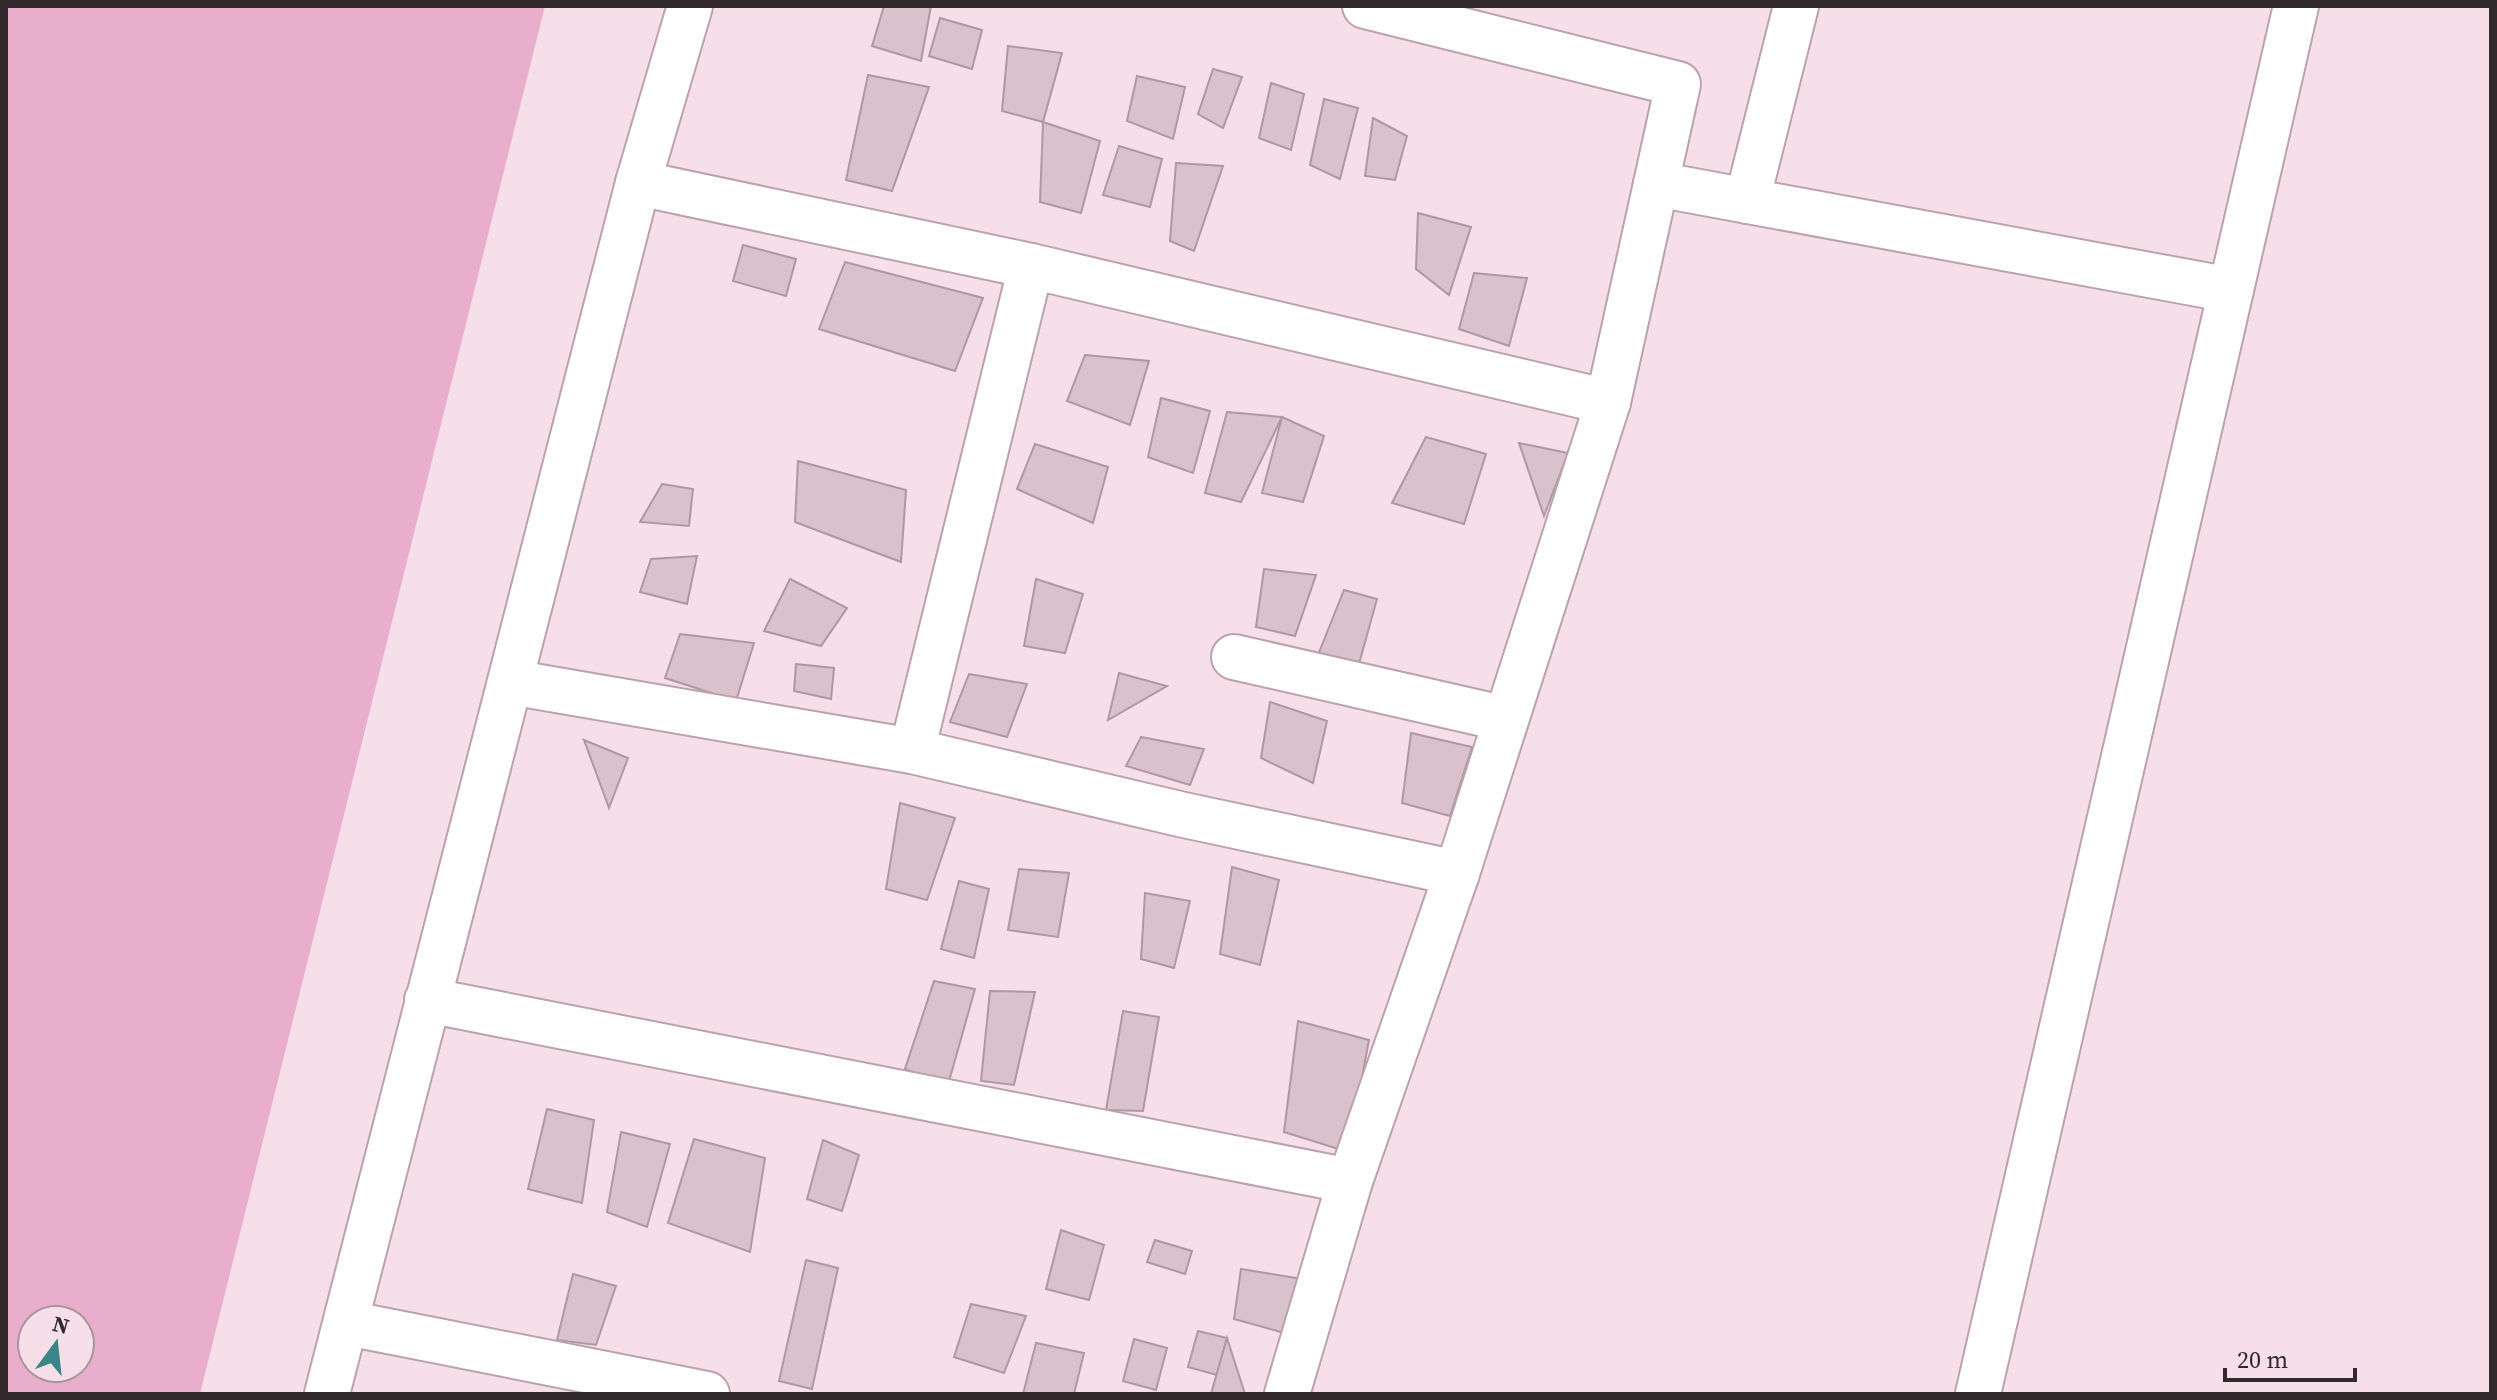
<svg xmlns="http://www.w3.org/2000/svg" width="2497" height="1400" viewBox="0 0 2497 1400" font-family="'Source Serif 4',serif">
  <rect width="100%" height="100%" fill="#f7dfea"/>
  <!-- green -->
  <path fill="#e9aecc" fill-rule="evenodd" d="M6,6H545L200,1394H6ZM32,1320H80V1368H32Z"/>
  <!-- building -->
  <g fill="#d9c2cc" stroke="#ae98a3" stroke-width="2">
    <polygon points="884,6 931,6 921,61 872,46"/>
    <polygon points="940,18 982,30 972,69 929,56"/>
    <polygon points="1008,46 1062,53 1043,122 1002,111"/>
    <polygon points="1213,69 1242,77 1223,128 1198,114"/>
    <polygon points="868,75 929,87 892,191 846,180"/>
    <polygon points="1137,76 1185,87 1173,139 1127,121"/>
    <polygon points="1271,83 1304,94 1291,150 1259,138"/>
    <polygon points="1324,99 1358,108 1340,179 1310,165"/>
    <polygon points="1373,118 1407,136 1395,180 1365,176"/>
    <polygon points="1043,122 1100,141 1081,213 1040,202"/>
    <polygon points="1119,146 1162,159 1150,207 1103,195"/>
    <polygon points="1176,163 1223,166 1194,251 1170,241"/>
    <polygon points="1418,213 1471,227 1449,295 1416,269"/>
    <polygon points="743,245 796,259 786,296 733,281"/>
    <polygon points="845,262 983,298 955,371 819,329"/>
    <polygon points="1474,273 1527,278 1509,346 1459,329"/>
    <polygon points="1085,355 1149,361 1130,425 1067,401"/>
    <polygon points="1161,398 1210,411 1193,473 1148,457"/>
    <polygon points="1227,412 1282,417 1241,502 1205,493"/>
    <polygon points="1282,417 1324,436 1303,502 1262,493"/>
    <polygon points="1426,437 1486,454 1464,524 1392,503"/>
    <polygon points="1519,443 1568,453 1544,516"/>
    <polygon points="1035,444 1108,467 1093,523 1017,489"/>
    <polygon points="798,461 906,490 901,562 795,522"/>
    <polygon points="662,484 693,489 689,526 640,522"/>
    <polygon points="697,556 687,604 640,592 651,559"/>
    <polygon points="1264,569 1316,575 1295,636 1256,627"/>
    <polygon points="790,579 847,608 821,646 764,631"/>
    <polygon points="1036,579 1083,594 1065,653 1024,646"/>
    <polygon points="1344,590 1377,599 1357,671 1318,655"/>
    <polygon points="680,634 754,643 736,701 665,678"/>
    <polygon points="796,664 834,668 831,699 794,691"/>
    <polygon points="1119,673 1167,686 1108,720"/>
    <polygon points="969,674 1027,684 1007,737 950,722"/>
    <polygon points="1270,702 1327,721 1313,783 1261,758"/>
    <polygon points="1411,733 1472,747 1450,816 1402,803"/>
    <polygon points="1141,737 1204,749 1190,785 1126,766"/>
    <polygon points="584,740 628,758 609,808"/>
    <polygon points="900,803 955,818 927,900 886,889"/>
    <polygon points="1232,867 1279,880 1260,965 1220,954"/>
    <polygon points="1019,869 1069,873 1058,937 1008,930"/>
    <polygon points="959,881 989,889 974,958 941,949"/>
    <polygon points="1145,893 1190,901 1174,968 1141,959"/>
    <polygon points="934,981 975,989 948,1085 905,1069"/>
    <polygon points="990,991 1035,992 1014,1085 981,1081"/>
    <polygon points="1123,1011 1159,1017 1143,1111 1106,1110"/>
    <polygon points="1298,1021 1369,1040 1348,1152 1284,1132"/>
    <polygon points="547,1109 594,1120 582,1203 528,1189"/>
    <polygon points="621,1132 670,1144 647,1227 607,1212"/>
    <polygon points="694,1139 765,1158 750,1252 668,1223"/>
    <polygon points="823,1140 859,1155 842,1211 807,1199"/>
    <polygon points="1061,1230 1104,1245 1089,1300 1046,1289"/>
    <polygon points="1155,1240 1192,1251 1185,1274 1147,1262"/>
    <polygon points="806,1260 838,1268 812,1389 779,1381"/>
    <polygon points="1241,1269 1309,1280 1288,1334 1234,1319"/>
    <polygon points="573,1274 616,1286 596,1345 557,1340"/>
    <polygon points="971,1304 1026,1316 1004,1373 954,1357"/>
    <polygon points="1198,1331 1227,1338 1217,1375 1188,1367"/>
    <polygon points="1227,1338 1245,1394 1211,1394"/>
    <polygon points="1134,1339 1167,1348 1156,1390 1123,1381"/>
    <polygon points="1036,1343 1084,1353 1074,1394 1023,1394"/>
  </g>
  <g fill="none" stroke-linecap="round" stroke-linejoin="round">
    <!-- street casing -->
    <g stroke="#baa3ae" stroke-width="48">
      <g id="street">
        <polyline points="638,183 1031,266 1608,402"/>
        <polyline points="1656,184 2231,290"/>
        <polyline points="1747,201 1796,6"/>
        <polyline points="1234,657 1506,719"/>
        <polyline points="510,682 912,751 1184,815 1457,873"/>
        <polyline points="912,751 1031,266"/>
        <polyline points="427,1000 1350,1181"/>
        <polyline points="347,1323 707,1394"/>
        <polyline points="1287,1394 1350,1181 1457,873 1608,402 1678,84 1365,6"/>
        <polyline points="1978,1394 2296,6"/>
      </g>
    </g>
    <!-- secondary casing -->
    <g stroke="#baa3ae" stroke-width="48">
      <polyline id="secondary" points="327,1394 638,183 690,6"/>
    </g>
    <!-- street -->
    <use href="#street" stroke="#fff" stroke-width="44"/>
    <!-- secondary -->
    <use href="#secondary" stroke="#fff" stroke-width="44"/>
  </g>
  <!-- border -->
  <rect width="2497" height="1400" fill="none" stroke="#32292d" stroke-width="16"/>
  <!-- north arrow -->
  <g transform="translate(56 1344) rotate(15)"><circle r="38" fill="#f7dfea" stroke="#a8969e" stroke-width="2"/>
  <path d="M0-6L14 30L0 20L-14 30Z" fill="#3d8688"/>
  <text y="-12" font-size="22" font-weight="bold" text-anchor="middle" fill="#32292d">N</text>
  </g>
  <!-- scale -->
  <path d="M2225 1368v12h130v-12" fill="none" stroke="#32292d" stroke-width="4"/>
  <text x="2237" y="1368" font-size="24" fill="#32292d" stroke="#f7dfea" stroke-width="6" paint-order="stroke">20 m</text>
</svg>
